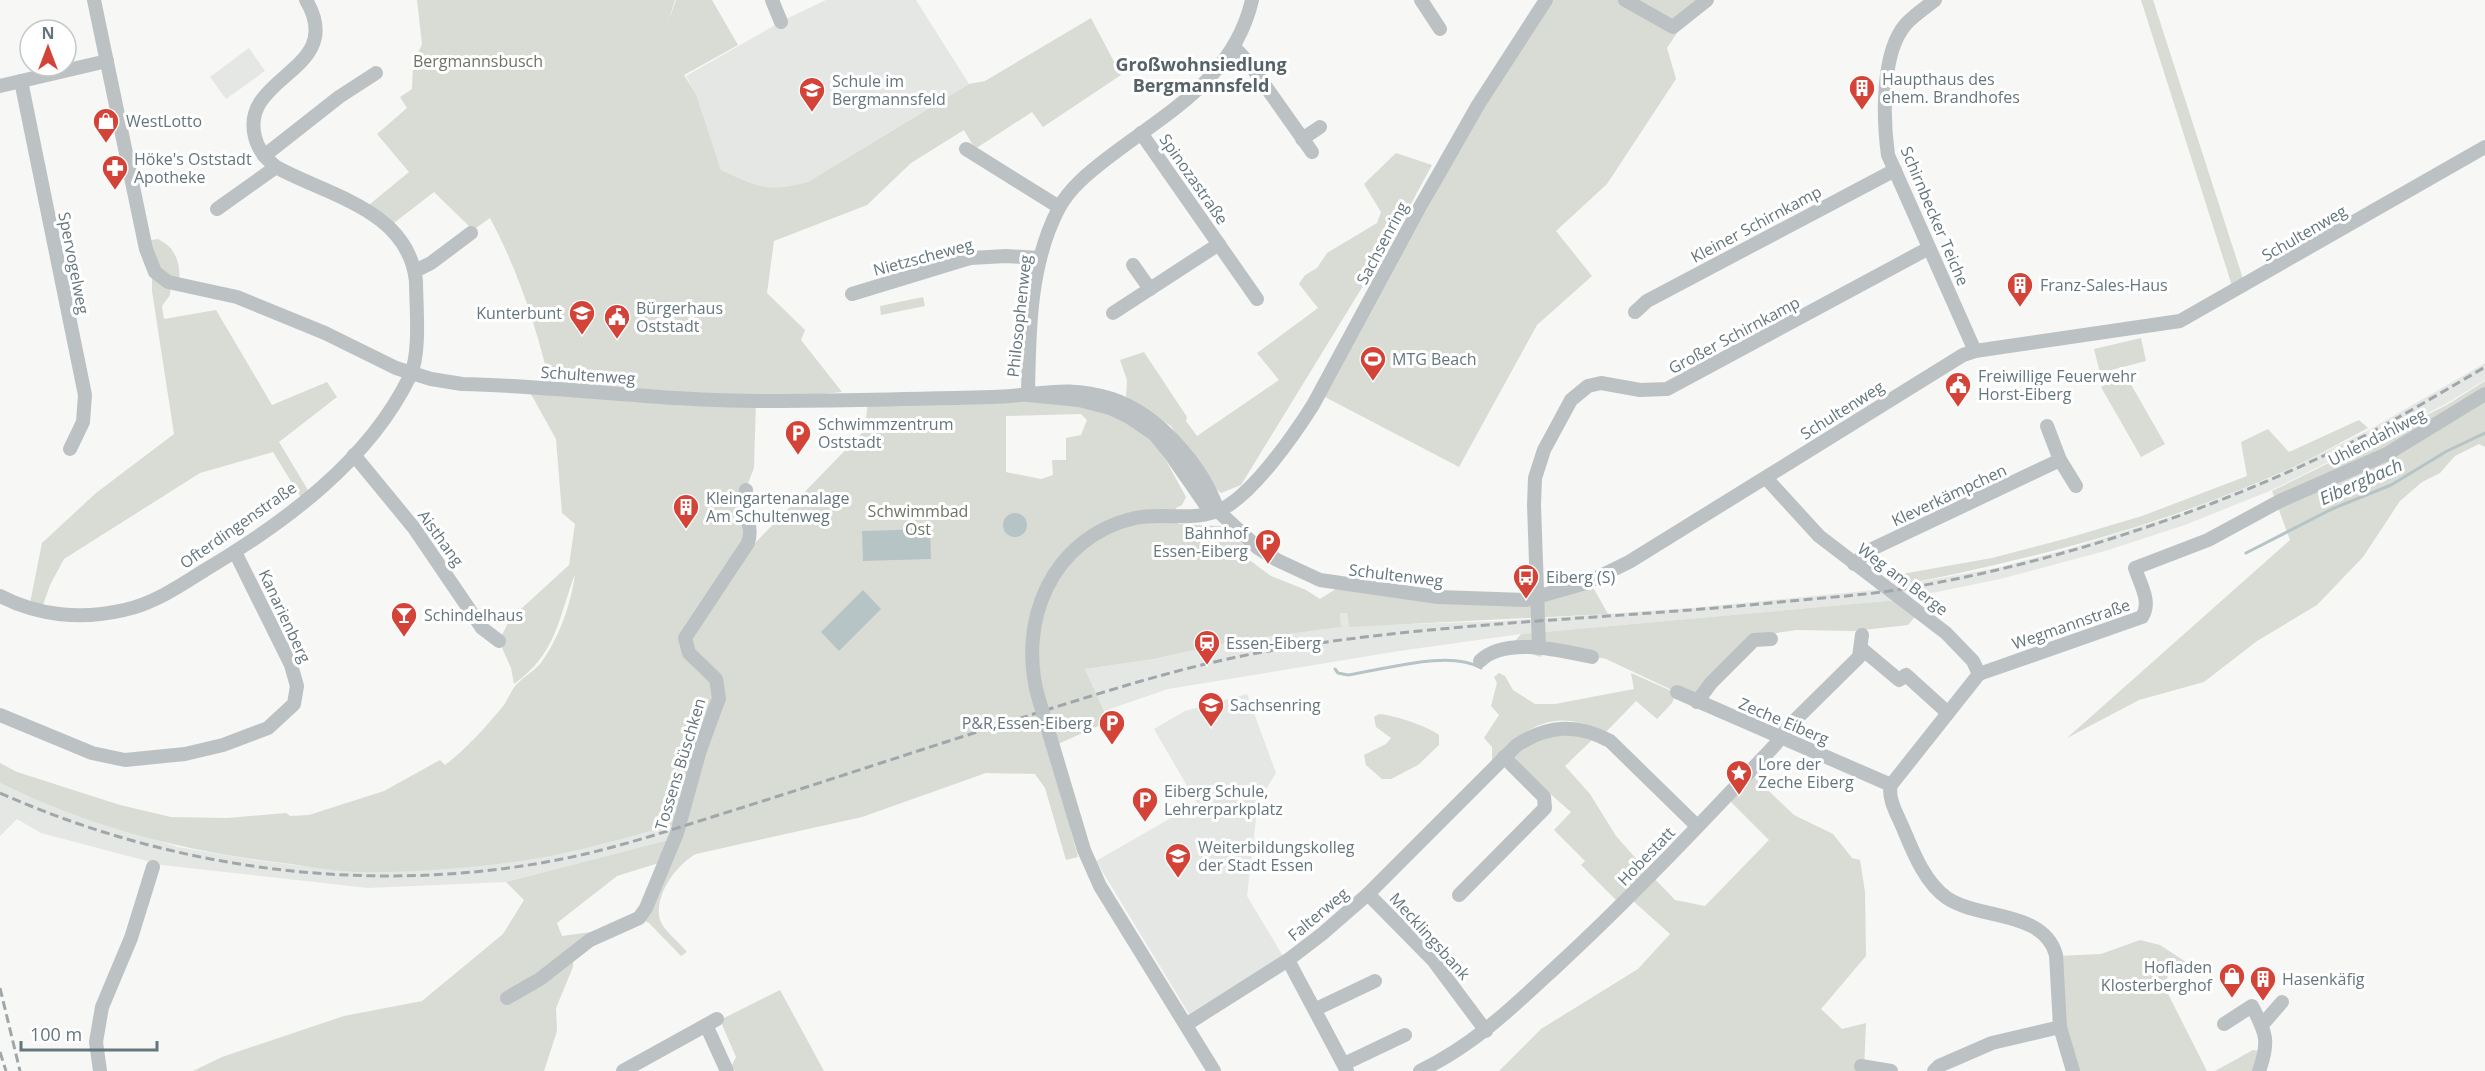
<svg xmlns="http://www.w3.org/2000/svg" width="2485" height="1071" viewBox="0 0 2485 1071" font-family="'Open Sans',sans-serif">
  <rect width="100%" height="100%" fill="#f7f7f5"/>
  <!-- built -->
  <g fill="#e5e7e5">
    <polygon points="826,0 916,0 969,84 808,182 779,190 756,185 721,170 696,94 686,76 784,20"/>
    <polygon points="249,48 265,71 226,99 210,77"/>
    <polygon points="2485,363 2485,380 2444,405 2272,490 2185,525 2105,551 2000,579 1898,600 1521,634 1399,651 1168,689 1104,711 1085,669 1154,659 1236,641 1341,627 1340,613 1347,613 1349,626 1502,621 1692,608 1874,590 1996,568 2072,548 2182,513 2269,479 2369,430"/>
    <polygon points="1247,694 1276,773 1258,802 1247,896 1283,956 1189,1014 1096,861 1197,803 1154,729 1185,711"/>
    <polygon points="0,783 25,795 178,847 254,860 353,872 447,868 523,860 597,845 676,824 672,839 506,882 368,888 162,865 41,833 17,819 0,836"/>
  </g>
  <!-- green -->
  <g fill="#d8dcd4" fill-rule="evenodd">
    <path d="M417,0H675L668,22L676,0H712L738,45L684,75L696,94L721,170C760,187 766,193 808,182L969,84L985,81L1091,18L1121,75L1043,127L1032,112L975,149L964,130L911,163L867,205L774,241L767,293L805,330L801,340L842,392L756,401L754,468L743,496L742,547L754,544L865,430L868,400L1079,401L1151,433L1186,497L1182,505L1176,508L1178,524L1220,526L1249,549L1244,556L1271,576L1306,590L1320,599L1342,585L1526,600L1590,582L1608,614L1349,627L1347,613H1340L1341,627L1236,641L1154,659L1085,669L1104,711L1105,723L1049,748L1078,857L1066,860L1045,788L1035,774L986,773L862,817L696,854C677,864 653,896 660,920C664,931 680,943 687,952L681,956L649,923L638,918L676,824C625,838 574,853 521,861C467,868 409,873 354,872C333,871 312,867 291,864C190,853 92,828 0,783V763L17,772L120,805L171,817L227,818L286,813L290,816L309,815L384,791L440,760L445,765C465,750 488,725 504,705C508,699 511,691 516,685C523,677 533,672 540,664C559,639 571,604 575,574C558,619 557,653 514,684L511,668L499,641L510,619L569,565L575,524L562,513L556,439L527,387L551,388C537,329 519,272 490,218L473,230L434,192L390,226L364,209L409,172L377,134L407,108L400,97L412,89L413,65L422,44ZM1081,414L1087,420L1081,435L1066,438V460H1052L1053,475L1041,479L1006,472V416Z"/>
    <polygon points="1551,0 1707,0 1690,13 1667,48 1676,79 1607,184 1556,231 1592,276 1537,325 1459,467 1325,397 1482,108"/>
    <polygon points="2141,0 2153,0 2244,282 2234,292"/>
    <polygon points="1396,153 1432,165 1393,237 1241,485 1221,493 1212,485 1171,426 1126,397 1127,380 1120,360 1144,352 1187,417 1186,421 1197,436 1279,380 1257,353 1318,308 1299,284 1305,275 1317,268 1327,253 1377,223 1381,212 1364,184"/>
    <path d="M158,239C177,248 181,265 179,285L171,283L170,295L162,306L164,319L216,310L272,405L327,382L337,397L279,442L311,495L303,501L273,452L200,473L64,559L50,585L41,611L29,608L42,543L96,493L174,434L152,291V275L144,241Z"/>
    <polygon points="923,297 925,306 881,315 880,306"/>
    <polygon points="2141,338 2146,361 2100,373 2094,349"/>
    <polygon points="2125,374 2165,444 2141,457 2101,387"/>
    <polygon points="2485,381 2485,447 2479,444 2455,456 2440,473 2422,482 2400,501 2363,557 2317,605 2257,641 2204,682 2139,700 2067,738 2290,540 2272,491 2445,406"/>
    <path d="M2359,420L2368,428C2341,442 2315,457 2287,470C2162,526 2030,560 1896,586L1885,577L1992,558L2068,538L2142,516L2247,476L2241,442L2268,429L2289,452Z"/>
    <polygon points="1898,600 1918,613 1908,625 1854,631 1796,630 1751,637 1691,699 1606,659 1550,647 1540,657 1530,653 1507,655 1506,643 1516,640 1521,634"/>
    <path d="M1499,673L1505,676L1513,690L1535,704H1555L1634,689L1631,673L1676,693L1672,703L1657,719L1636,701L1606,732C1552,707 1530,725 1492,761V747L1484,738L1499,715L1491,706L1497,683L1494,677Z"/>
    <path d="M1379,714C1394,715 1427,726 1439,735V745L1418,765L1391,779H1382L1366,765L1364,755L1386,744L1391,738L1376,727L1374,717Z"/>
    <polygon points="1563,733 1594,738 1565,766 1590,794 1616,836 1647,871 1619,903 1581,865 1585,861 1554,830 1571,812 1539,784 1513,756 1533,741"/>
    <polygon points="1752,775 1794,815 1833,834 1852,858 1860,860 1865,892 1866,956 1821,1009 1842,1029 1866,1023 1864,1071 1499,1071 1541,1029 1638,969 1670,934 1632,900 1654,878 1675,900 1705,906 1769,840 1728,799"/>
    <polygon points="672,839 662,862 617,876 557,923 562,936 606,930 574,950 573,967 556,1008 557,1031 544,1071 193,1071 222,1057 344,1016 422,1001 503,934 524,900 506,882"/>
    <polygon points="2140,940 2160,945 2186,962 2168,975 2164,986 2207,1071 2074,1071 2061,1026 2057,956 2101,954"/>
    <polygon points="780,990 824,1071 735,1071 732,1065 736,1057 720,1020"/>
    <polygon points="2253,1050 2265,1052 2258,1071 2215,1071"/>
  </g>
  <!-- water -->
  <g fill="#b6c4c6">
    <circle cx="1015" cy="525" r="12"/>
    <polygon points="930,529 931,559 863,561 862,531"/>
    <polygon points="863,590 881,609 839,651 821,632"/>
  </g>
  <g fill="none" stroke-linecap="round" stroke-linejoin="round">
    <!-- stream -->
    <g stroke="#b6c4c6" stroke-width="3">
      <polyline points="2246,553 2332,509 2391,485 2447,451 2485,433"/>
      <path d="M1335,669L1338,673L1348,675C1383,670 1450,649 1481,668"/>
    </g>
    <!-- minor -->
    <g stroke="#bcc2c4" stroke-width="14">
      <path d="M94,0L146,249L155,272L168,282L237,297L325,333L396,368L431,379L462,384C562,386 661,401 760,401C837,401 915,399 992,397C1038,396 1065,384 1112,399C1158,414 1203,466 1218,511"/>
      <polyline points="772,0 781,22"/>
      <polyline points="1421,0 1440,29"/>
      <polyline points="1625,0 1673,27 1707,0"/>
      <path d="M1935,0C1925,8 1914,15 1906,24C1881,52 1883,119 1888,155L1975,351"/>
      <polyline points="1235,48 1249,63 1312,152"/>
      <polyline points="21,81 85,395 83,422 70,449"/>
      <polyline points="0,86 107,61"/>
      <polyline points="1141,133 1257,299"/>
      <polyline points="1302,139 1320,127"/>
      <polyline points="966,149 1059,207"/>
      <polyline points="264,156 339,97 376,73"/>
      <polyline points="217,209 276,167"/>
      <polyline points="1133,265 1150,289"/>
      <polyline points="415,271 431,263 471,233"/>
      <polyline points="852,294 970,258 1006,256 1040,258"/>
      <polyline points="1635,312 1647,301 1895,170"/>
      <polyline points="1113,313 1219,244"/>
      <polyline points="1028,395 1079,400 1110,408 1129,417 1154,434 1169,452 1205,504 1218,511 1258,548 1277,560 1320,580 1438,597 1526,600 1586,583 1629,562 1963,355 1975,351 2180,321 2485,147"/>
      <path d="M1028,395C1029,334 1029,264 1059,208C1070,187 1091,171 1109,157C1169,111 1234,78 1252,0"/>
      <polyline points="2047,426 2060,460 2076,486"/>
      <polyline points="354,455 414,528 482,628 499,641"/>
      <polyline points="1766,478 1819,536 1946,633 1973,661 1979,674"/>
      <polyline points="1854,564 1870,550 2060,460"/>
      <path d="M0,596C38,616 82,620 124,610C153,604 180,586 205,570C284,523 369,461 410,376C421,353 416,307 416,281C408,210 329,196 276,167C266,159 258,150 255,137C239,75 348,71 306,0"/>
      <polyline points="1539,647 1534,505 1535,478 1544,450 1571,400 1588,386 1601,383 1640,390 1667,389 1929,248"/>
      <polyline points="1862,649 1899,680 1906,675 1948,713"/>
      <path d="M1480,661C1505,636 1562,651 1592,657"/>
      <path d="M1979,674L2142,617C2152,602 2140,584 2135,568L2208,540L2280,501L2387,454L2485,394"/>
      <path d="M1979,674L1891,785C1887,798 1898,816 1903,828C1913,852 1925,883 1947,898C1980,920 2044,910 2056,955L2060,1027L2073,1071"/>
      <polyline points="1677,692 1891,785"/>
      <path d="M1039,700C1016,622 1052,537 1135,518C1164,512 1197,523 1224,508C1255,491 1294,435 1313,405L1420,207L1478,105L1546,0"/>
      <polyline points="1697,702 1711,683 1754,640 1771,639"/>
      <polyline points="0,715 92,753 125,760 185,754 223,745 268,728 294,704 297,686 291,665 235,552"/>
      <polyline points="1049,733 1084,850 1100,886 1214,1071"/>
      <polyline points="1368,894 1433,960 1486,1031"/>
      <polyline points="1459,895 1545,808 1544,797 1504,757"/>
      <polyline points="1288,960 1347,1071"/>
      <path d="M507,998L540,979L590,940L639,918L646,908L677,833L700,750L719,698L716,679L689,653L685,638L748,543C754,526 741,508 746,490"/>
      <polyline points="1316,1009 1375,981"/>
      <path d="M1187,1024L1288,960L1322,934L1368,894L1517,745C1548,725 1577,723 1610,741L1697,826"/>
      <path d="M2224,1024L2252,1006C2266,1033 2270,1041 2259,1071"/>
      <polyline points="706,1025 727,1071"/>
      <polyline points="2262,1025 2282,1002"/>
      <polyline points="1344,1064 1405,1035"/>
      <polyline points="1861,1066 1891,1071"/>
      <polyline points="100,1071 96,1042 102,1007 131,938 153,867"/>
      <polyline points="623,1071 717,1019"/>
      <path d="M1420,1071C1474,1045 1514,1006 1557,966C1633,896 1704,820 1775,745L1789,726L1859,657L1862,635"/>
      <polyline points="1934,1071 1939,1066 1992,1043 2060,1027"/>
    </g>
    <!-- rail -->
    <g stroke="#9fa7aa" stroke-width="3" stroke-dasharray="9 4.5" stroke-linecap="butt">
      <path d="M0,793C173,870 371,896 557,860C620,848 682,826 744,807C842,776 941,743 1040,712C1110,690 1179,668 1252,654C1425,622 1604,620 1780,602C1818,598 1857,596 1896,590C2049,565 2198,516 2338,449C2388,425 2437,395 2485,367"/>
      <polyline points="0,988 20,1071"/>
      <polyline points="0,1052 6,1071"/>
    </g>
    <!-- minor-bridge -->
    <polyline stroke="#bcc2c4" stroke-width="14" points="1039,700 1049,733"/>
  </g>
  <!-- icons -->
  <defs>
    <g id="building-pin" transform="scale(1.35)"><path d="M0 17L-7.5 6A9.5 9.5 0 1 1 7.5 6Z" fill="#d44338" stroke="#fff"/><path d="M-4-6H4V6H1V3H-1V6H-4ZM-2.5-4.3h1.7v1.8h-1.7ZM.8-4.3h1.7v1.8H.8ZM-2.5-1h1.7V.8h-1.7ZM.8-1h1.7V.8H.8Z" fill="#fff"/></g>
    <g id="school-pin" transform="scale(1.35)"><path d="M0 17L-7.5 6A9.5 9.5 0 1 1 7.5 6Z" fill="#d44338" stroke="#fff"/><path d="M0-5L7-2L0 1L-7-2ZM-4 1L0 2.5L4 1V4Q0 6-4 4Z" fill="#fff"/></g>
    <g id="shop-pin" transform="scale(1.35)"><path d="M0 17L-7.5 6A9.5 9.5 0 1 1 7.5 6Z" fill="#d44338" stroke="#fff"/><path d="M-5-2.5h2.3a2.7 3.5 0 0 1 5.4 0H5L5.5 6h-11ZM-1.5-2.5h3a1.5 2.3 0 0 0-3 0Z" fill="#fff"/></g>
    <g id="pharmacy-pin" transform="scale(1.35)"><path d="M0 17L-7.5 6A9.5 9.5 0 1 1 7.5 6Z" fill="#d44338" stroke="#fff"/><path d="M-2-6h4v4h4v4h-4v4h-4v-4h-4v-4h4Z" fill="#fff"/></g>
    <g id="civic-pin" transform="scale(1.35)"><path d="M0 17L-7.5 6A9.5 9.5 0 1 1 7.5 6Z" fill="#d44338" stroke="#fff"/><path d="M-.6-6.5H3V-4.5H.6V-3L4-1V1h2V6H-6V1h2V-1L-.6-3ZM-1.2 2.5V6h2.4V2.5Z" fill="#fff"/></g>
    <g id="stadium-pin" transform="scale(1.35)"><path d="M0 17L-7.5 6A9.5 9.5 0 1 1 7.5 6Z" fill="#d44338" stroke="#fff"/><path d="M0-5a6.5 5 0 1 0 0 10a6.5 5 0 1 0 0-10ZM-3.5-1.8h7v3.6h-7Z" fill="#fff"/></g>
    <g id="parking-pin" transform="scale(1.35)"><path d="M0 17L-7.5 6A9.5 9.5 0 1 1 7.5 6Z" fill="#d44338" stroke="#fff"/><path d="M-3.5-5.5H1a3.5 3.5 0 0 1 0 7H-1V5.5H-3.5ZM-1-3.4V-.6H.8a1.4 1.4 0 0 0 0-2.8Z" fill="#fff"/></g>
    <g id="bus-pin" transform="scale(1.35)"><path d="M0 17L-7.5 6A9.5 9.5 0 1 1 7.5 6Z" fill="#d44338" stroke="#fff"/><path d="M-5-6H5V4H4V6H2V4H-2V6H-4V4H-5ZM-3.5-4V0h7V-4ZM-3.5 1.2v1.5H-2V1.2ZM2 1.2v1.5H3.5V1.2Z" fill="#fff"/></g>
    <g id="bar-pin" transform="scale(1.35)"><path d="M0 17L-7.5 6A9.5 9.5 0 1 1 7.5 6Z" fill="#d44338" stroke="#fff"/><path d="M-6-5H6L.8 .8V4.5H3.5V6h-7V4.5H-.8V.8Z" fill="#fff"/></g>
    <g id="station-pin" transform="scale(1.35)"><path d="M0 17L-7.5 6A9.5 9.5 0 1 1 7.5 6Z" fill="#d44338" stroke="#fff"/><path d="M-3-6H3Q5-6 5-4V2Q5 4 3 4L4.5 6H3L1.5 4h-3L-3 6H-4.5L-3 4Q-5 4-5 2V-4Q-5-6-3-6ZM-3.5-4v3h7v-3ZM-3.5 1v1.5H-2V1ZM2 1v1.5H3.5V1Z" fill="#fff"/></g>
    <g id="sight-pin" transform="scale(1.35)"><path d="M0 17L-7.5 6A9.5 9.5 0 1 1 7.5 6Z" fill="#d44338" stroke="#fff"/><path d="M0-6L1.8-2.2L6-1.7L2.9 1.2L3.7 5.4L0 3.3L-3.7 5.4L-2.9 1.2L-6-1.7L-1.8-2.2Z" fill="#fff"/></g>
  </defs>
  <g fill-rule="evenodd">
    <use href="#building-pin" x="1862" y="88"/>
    <use href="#school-pin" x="812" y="90"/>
    <use href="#shop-pin" x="106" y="121"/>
    <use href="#pharmacy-pin" x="115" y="168"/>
    <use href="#building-pin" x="2020" y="285"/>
    <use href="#school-pin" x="582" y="313"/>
    <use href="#civic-pin" x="617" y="317"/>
    <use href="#stadium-pin" x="1373" y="359"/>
    <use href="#civic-pin" x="1958" y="385"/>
    <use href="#parking-pin" x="798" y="433"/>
    <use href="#building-pin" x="686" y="507"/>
    <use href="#parking-pin" x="1268" y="542"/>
    <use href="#bus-pin" x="1526" y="577"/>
    <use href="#bar-pin" x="404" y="615"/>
    <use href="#station-pin" x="1207" y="643"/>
    <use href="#school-pin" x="1211" y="705"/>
    <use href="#parking-pin" x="1112" y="723"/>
    <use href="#sight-pin" x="1739" y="773"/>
    <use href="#parking-pin" x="1145" y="800"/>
    <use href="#school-pin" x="1178" y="856"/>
    <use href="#shop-pin" x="2232" y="976"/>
    <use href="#building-pin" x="2263" y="979"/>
  </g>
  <g text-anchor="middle" stroke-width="6" stroke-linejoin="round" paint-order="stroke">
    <!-- park labels -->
    <g font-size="16" fill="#6a7663" stroke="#fff">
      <text x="478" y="67">Bergmannsbusch</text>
      <text x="918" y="517">Schwimmbad<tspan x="918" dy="18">Ost</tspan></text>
    </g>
    <!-- poi labels -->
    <g font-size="16" fill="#65777d" stroke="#fff" text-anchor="start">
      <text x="1882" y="85">Haupthaus des<tspan x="1882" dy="18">ehem. Brandhofes</tspan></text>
      <text x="832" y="87">Schule im<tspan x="832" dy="18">Bergmannsfeld</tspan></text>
      <text x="126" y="127">WestLotto</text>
      <text x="134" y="165">Höke's Oststadt<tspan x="134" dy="18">Apotheke</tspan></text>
      <text x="2040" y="291">Franz-Sales-Haus</text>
      <text x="636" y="314">Bürgerhaus<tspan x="636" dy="18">Oststadt</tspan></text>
      <text x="562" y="319" text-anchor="end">Kunterbunt</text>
      <text x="1392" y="365">MTG Beach</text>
      <text x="1978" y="382">Freiwillige Feuerwehr<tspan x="1978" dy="18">Horst-Eiberg</tspan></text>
      <text x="818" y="430">Schwimmzentrum<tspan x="818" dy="18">Oststadt</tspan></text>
      <text x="706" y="504">Kleingartenanalage<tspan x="706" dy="18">Am Schultenweg</tspan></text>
      <text x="1248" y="539" text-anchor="end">Bahnhof<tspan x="1248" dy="18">Essen-Eiberg</tspan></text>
      <text x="1546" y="583">Eiberg (S)</text>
      <text x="424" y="621">Schindelhaus</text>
      <text x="1226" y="649">Essen-Eiberg</text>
      <text x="1230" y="711">Sachsenring</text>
      <text x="1092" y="729" text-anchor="end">P&amp;R,Essen-Eiberg</text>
      <text x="1758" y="770">Lore der<tspan x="1758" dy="18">Zeche Eiberg</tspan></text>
      <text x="1164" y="797">Eiberg Schule,<tspan x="1164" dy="18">Lehrerparkplatz</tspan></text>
      <text x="1198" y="853">Weiterbildungskolleg<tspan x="1198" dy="18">der Stadt Essen</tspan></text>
      <text x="2212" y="973" text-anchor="end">Hofladen<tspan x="2212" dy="18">Klosterberghof</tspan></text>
      <text x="2282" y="985">Hasenkäfig</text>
    </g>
    <!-- street labels -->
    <g font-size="16" fill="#65777d" stroke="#fff">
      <text transform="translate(1194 179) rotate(55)" y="6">Spinozastraße</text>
      <text transform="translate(1935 216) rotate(67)" y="6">Schirnbecker Teiche</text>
      <text transform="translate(1756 224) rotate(-28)" y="6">Kleiner Schirnkamp</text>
      <text transform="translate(2304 233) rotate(-30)" y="6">Schultenweg</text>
      <text transform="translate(1382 243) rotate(-62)" y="6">Sachsenring</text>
      <text transform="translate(923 257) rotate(-15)" y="6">Nietzscheweg</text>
      <text transform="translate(74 263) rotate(79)" y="6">Spervogelweg</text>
      <text transform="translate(1019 316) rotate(-84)" y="6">Philosophenweg</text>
      <text transform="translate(1734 335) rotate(-28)" y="6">Großer Schirnkamp</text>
      <text transform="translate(588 375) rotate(4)" y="6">Schultenweg</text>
      <text transform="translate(1842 410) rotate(-32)" y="6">Schultenweg</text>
      <text transform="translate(2377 437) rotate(-27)" y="6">Uhlendahlweg</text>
      <text transform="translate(1949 495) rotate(-25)" y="6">Kleverkämpchen</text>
      <text transform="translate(238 525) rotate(-35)" y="6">Ofterdingenstraße</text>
      <text transform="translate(441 538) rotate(54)" y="6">Aisthang</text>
      <text transform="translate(1396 575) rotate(7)" y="6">Schultenweg</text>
      <text transform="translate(1903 579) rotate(37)" y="6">Weg am Berge</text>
      <text transform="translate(285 616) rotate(65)" y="6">Kanarienberg</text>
      <text transform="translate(2071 624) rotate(-19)" y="6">Wegmannstraße</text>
      <text transform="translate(1784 721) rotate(23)" y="6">Zeche Eiberg</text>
      <text transform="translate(680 764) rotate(-73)" y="6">Tossens Büschken</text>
      <text transform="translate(1646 856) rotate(-46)" y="6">Hobestatt</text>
      <text transform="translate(1318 914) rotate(-40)" y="6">Falterweg</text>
      <text transform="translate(1430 936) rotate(48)" y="6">Mecklingsbank</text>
    </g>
    <!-- neighbourhood labels -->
    <g font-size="18" font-weight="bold" fill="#566469" stroke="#fff">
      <text x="1201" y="71">Großwohnsiedlung<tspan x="1201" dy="21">Bergmannsfeld</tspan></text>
    </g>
    <!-- water labels -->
    <g font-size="18" font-style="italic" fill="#607678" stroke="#fff">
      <text transform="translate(2361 482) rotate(-24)" y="6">Eibergbach</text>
    </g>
  </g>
  <!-- north arrow -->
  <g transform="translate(48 48)"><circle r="28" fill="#ffffff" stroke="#c1c9cb" stroke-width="1.5"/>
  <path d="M0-4.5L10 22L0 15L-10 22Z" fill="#d44338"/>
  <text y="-9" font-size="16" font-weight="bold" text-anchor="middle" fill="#65777d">N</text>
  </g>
  <!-- scale -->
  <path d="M21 1041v9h136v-9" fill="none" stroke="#65777d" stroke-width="3"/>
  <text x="30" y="1041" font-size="18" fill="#65777d" stroke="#ffffff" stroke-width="4.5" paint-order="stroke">100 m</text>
</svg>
